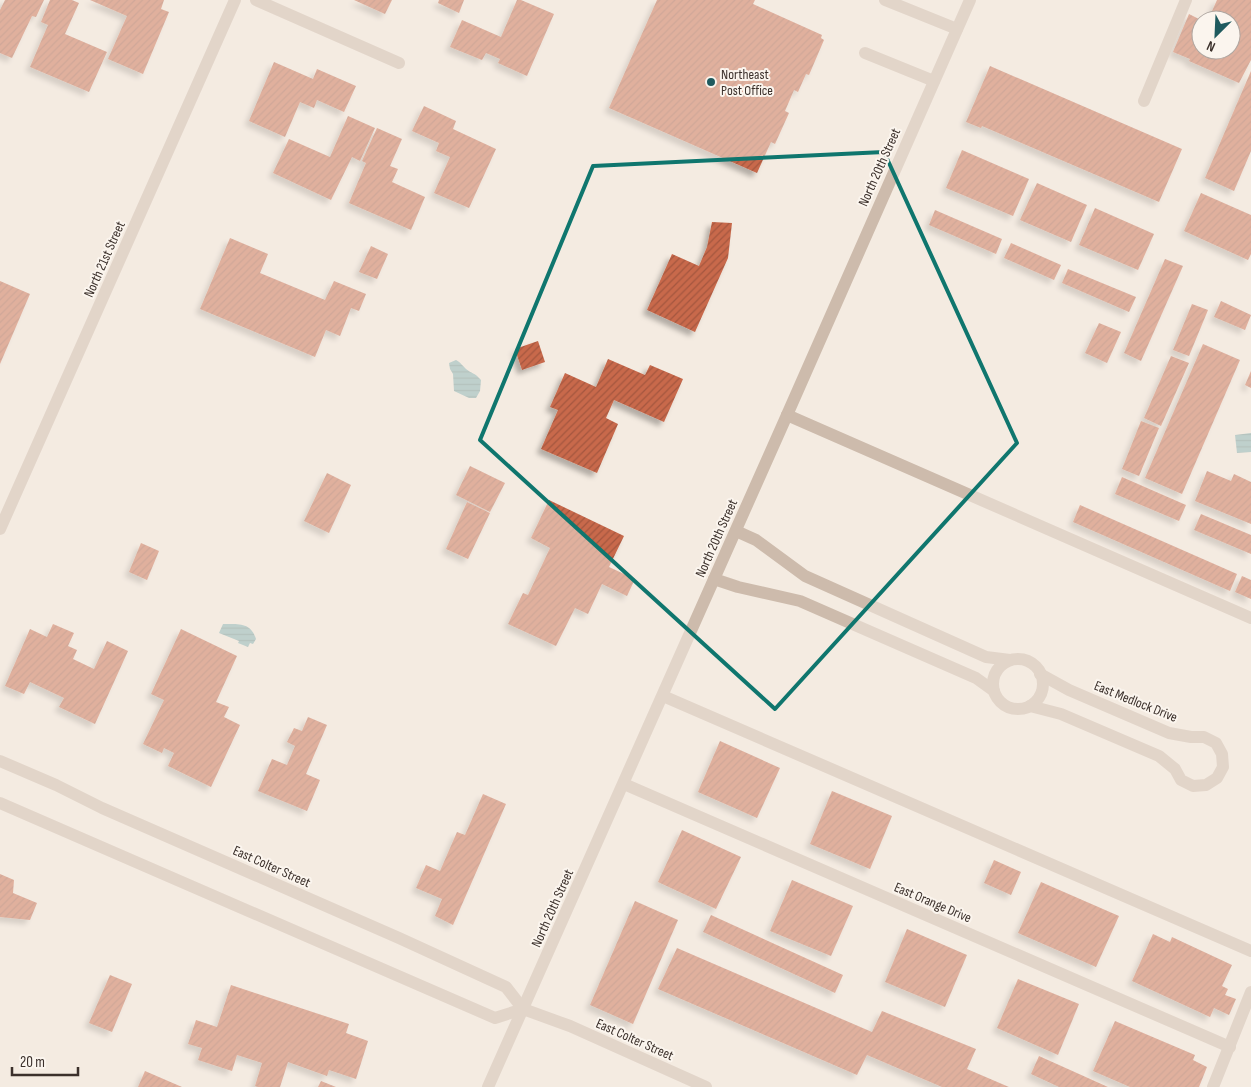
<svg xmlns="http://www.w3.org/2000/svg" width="1251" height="1087" viewBox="0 0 1251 1087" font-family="'Sofia Sans Condensed',sans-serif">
  <defs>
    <pattern id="water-rules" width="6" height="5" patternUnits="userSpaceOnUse" patternTransform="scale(1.25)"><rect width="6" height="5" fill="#7fb0b2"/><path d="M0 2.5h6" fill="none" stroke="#699091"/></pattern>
    <pattern id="building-hatch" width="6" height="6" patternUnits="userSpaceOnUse" patternTransform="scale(1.25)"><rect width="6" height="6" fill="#c8694b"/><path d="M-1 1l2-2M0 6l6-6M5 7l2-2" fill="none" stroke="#a4573f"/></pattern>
    <filter id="shadow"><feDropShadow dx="-4.5" dy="4.5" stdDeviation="2.5" flood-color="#0004"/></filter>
  </defs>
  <rect width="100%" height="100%" fill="#f4ebe1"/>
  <!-- water -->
  <g fill="url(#water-rules)">
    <path d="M456,360C461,363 462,365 466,369C472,374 474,372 481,380L480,391L476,398H469L454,391L453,374L450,369L449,363Z"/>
    <polygon points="1251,433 1251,452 1237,453 1235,435"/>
    <path d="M223,624C238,624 251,622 256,639L253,644L250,643L248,647L238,643L239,641L219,633Z"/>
  </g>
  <!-- building -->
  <g fill="url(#building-hatch)" filter="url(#shadow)">
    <polygon points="5,0 44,0 36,17 32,16 12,58 0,53 0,10"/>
    <polygon points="50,0 72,0 79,3 65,34 107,52 89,92 30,67 48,25 41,22"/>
    <polygon points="90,0 164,0 161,9 169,12 143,74 108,59 127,16"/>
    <polygon points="354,0 392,0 385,14"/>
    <polygon points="439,0 464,0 459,13 438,3"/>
    <polygon points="517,0 521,0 554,14 527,76 498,63 500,59 486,53 482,60 450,47 462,20 501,37"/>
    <polygon points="657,0 755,0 753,4 822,35 821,38 824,40 809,75 806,74 798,92 794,90 785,111 789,113 775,144 771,142 757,173 609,108"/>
    <polygon points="1217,0 1251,0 1251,60 1239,83 1189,61 1190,59 1173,52 1189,14 1201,20 1201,50 1231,50 1231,20 1208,20"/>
    <polygon points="274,62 313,79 317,69 356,86 344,112 317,100 314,108 300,102 285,137 249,121"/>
    <polygon points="990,66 1182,149 1159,202 982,126 981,128 966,122"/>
    <polygon points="1251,71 1251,151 1234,191 1205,178"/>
    <polygon points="424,106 456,121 453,129 496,149 469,208 434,193 450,157 436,151 439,143 412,131"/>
    <polygon points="348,116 375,128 360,161 352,157 331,200 273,173 289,139 330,157"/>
    <polygon points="377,128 402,139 390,166 398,169 392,182 425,197 411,230 349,203 366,163 362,161"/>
    <polygon points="962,150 1029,179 1013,216 946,188"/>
    <polygon points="1037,183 1087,205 1071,242 1020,220"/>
    <polygon points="1201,193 1251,215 1251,254 1248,260 1184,231"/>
    <polygon points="1095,208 1154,234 1138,270 1079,245"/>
    <polygon points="935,210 1002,239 996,254 929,225"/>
    <polygon points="712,222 732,223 728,258 695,332 647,310 672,254 699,266 707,247"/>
    <polygon points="230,238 268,254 260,273 325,300 334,281 366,294 359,311 351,308 340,336 326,330 315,357 200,309"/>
    <polygon points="1011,243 1061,265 1054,280 1004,258"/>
    <polygon points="371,246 388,254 377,279 359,272"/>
    <polygon points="1165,259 1183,266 1141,361 1124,353"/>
    <polygon points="1068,269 1136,297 1129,312 1062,283"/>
    <polygon points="0,281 30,294 0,364"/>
    <polygon points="1221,301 1251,315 1245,330 1214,317"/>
    <polygon points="1192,304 1208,310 1189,356 1173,350"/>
    <polygon points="1099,323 1121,332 1107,363 1085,353"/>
    <polygon points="538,341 545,362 522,370 515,349"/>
    <polygon points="1203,344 1240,360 1182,494 1145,478"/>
    <polygon points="1171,356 1189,363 1161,426 1144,418"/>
    <polygon points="608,359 645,375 650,365 683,379 664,422 614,400 606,418 618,424 597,473 541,449 558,410 550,407 565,373 596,387"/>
    <polygon points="1251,371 1251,388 1245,385"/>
    <polygon points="1141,421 1159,428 1139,476 1122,469"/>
    <polygon points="470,466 505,483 490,512 456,495"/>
    <polygon points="1207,471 1231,481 1234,474 1251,482 1251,524 1195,501"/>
    <polygon points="327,473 351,485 329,533 304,521"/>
    <polygon points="1122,477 1186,505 1179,521 1115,494"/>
    <polygon points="549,500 624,536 609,567 635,579 627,596 602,584 588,614 575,608 556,646 508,624 523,593 528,595 550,548 531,538"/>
    <polygon points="467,502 490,513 468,559 446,549"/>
    <polygon points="1080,505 1237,574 1230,591 1073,522"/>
    <polygon points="1201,514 1251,535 1251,554 1194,530"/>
    <polygon points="141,543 159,551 147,580 129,572"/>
    <polygon points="1242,576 1251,580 1251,599 1235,592"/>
    <polygon points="53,624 74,633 68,646 77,650 73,659 94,669 107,641 128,651 95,724 59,707 64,698 30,682 24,694 5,686 30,629 47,637"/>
    <polygon points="181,629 237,656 216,702 229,707 224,717 240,725 211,787 168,766 174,753 164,748 162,753 143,744 164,700 151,694"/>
    <polygon points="308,717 327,725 306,774 320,780 307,811 258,791 272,759 287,765 295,746 287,742 294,728 302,731"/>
    <polygon points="720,741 780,768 757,818 698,792"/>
    <polygon points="832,791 892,816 870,869 810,844"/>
    <polygon points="483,794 506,804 453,925 435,916 442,899 416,888 426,865 440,871 457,832 465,835"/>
    <polygon points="682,830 741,857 716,909 658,882"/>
    <polygon points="994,860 1021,872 1011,895 984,883"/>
    <polygon points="0,874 14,880 13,893 37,903 30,920 0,917"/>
    <polygon points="792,880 853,906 831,956 770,931"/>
    <polygon points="1041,882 1119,916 1096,967 1018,933"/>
    <polygon points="635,901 678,920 633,1024 590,1005"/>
    <polygon points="711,915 843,975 835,993 703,932"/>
    <polygon points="907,929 967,955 945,1007 885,982"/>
    <polygon points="1153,934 1170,942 1172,937 1232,965 1222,986 1228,989 1225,995 1236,999 1229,1015 1214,1008 1210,1017 1132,981"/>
    <polygon points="677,948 872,1032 882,1011 976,1049 967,1069 1009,1087 942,1087 867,1055 857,1075 658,989"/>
    <polygon points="110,975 132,984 112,1032 89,1023"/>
    <polygon points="1018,979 1079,1004 1058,1055 997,1028"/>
    <polygon points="231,985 349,1024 346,1033 368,1041 356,1079 329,1070 327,1076 288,1062 280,1087 258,1087 255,1086 262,1063 237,1055 232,1071 198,1060 202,1048 188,1044 196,1020 217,1027"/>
    <polygon points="1115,1021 1195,1055 1193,1060 1207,1067 1199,1087 1130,1087 1093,1071"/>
    <polygon points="1039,1056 1108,1087 1059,1087 1031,1074"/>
    <polygon points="145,1071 182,1087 138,1087"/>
    <polygon points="321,1081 336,1087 318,1087"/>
  </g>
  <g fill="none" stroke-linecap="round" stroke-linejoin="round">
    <!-- service -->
    <g stroke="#cdbbac" stroke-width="12">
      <polyline points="885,0 957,29"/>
      <polyline points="865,53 934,81"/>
      <polyline points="1144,101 1186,0"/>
      <polyline points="787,415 1251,618"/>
      <polyline points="663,696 1251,951"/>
    </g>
    <!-- minor -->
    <g stroke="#cdbbac" stroke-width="12">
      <polyline points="256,0 399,63"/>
      <polyline points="0,529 235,0"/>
      <polyline points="736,531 756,540 805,576 986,657 1010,660"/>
      <polyline points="714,579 738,587 800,601 976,678 994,691"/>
      <circle cx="1018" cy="684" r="25"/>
      <polyline points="1030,706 1061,714 1159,756 1175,769 1181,780 1193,786 1206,785 1217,778 1223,767 1222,754 1216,743 1204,737 1191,737 1169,733 1069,690 1040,674"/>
      <polyline points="0,761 56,785 102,808 399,938 506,987 523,1009 570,1026 706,1087"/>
      <polyline points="624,784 1230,1047"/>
      <polyline points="0,803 495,1018 523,1009"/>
      <polyline points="1213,1087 1251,992"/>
    </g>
    <!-- tertiary -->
    <polyline stroke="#cdbbac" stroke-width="12" points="488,1087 787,415 970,0"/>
  </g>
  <!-- marked area -->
  <path d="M0 0H1251V1087H0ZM884,152L1017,443L775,709L480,440L593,166Z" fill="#f4ebe1" fill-opacity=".55" fill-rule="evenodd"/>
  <path fill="none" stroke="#0f766e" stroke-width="4" stroke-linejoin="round" d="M884,152L1017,443L775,709L480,440L593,166Z"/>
  <!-- markers -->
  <circle fill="#1f5a5e" stroke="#fbf5ee" stroke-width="2" cx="711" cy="82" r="5"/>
  <g text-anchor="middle" stroke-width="4" stroke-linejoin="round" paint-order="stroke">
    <!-- poi labels -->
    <g font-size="14" fill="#3b302b" stroke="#fbf5ee" text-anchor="start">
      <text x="721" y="79">Northeast<tspan x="721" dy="16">Post Office</tspan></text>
    </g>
    <!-- street labels -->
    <g font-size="14" fill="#3b302b" stroke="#fbf5ee">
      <text transform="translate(879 167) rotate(-66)" y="5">North 20th Street</text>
      <text transform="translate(104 259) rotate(-66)" y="5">North 21st Street</text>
      <text transform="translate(716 538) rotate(-66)" y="5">North 20th Street</text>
      <text transform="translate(1136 701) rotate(22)" y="5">East Medlock Drive</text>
      <text transform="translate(272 866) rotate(24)" y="5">East Colter Street</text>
      <text transform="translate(933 902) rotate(23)" y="5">East Orange Drive</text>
      <text transform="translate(552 908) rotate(-66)" y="5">North 20th Street</text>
      <text transform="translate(635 1039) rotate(24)" y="5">East Colter Street</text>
    </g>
  </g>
  <!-- north arrow -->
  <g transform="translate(1216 35) rotate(204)"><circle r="24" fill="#fbf5ee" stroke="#aea6a0"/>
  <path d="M0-4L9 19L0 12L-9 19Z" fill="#1f5a5e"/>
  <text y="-8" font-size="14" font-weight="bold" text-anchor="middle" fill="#3b302b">N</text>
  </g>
  <!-- scale -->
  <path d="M12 1067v8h66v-8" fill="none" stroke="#3b302b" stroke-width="2.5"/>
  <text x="20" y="1067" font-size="15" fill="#3b302b" stroke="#fbf5ee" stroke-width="4" paint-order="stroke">20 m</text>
</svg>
